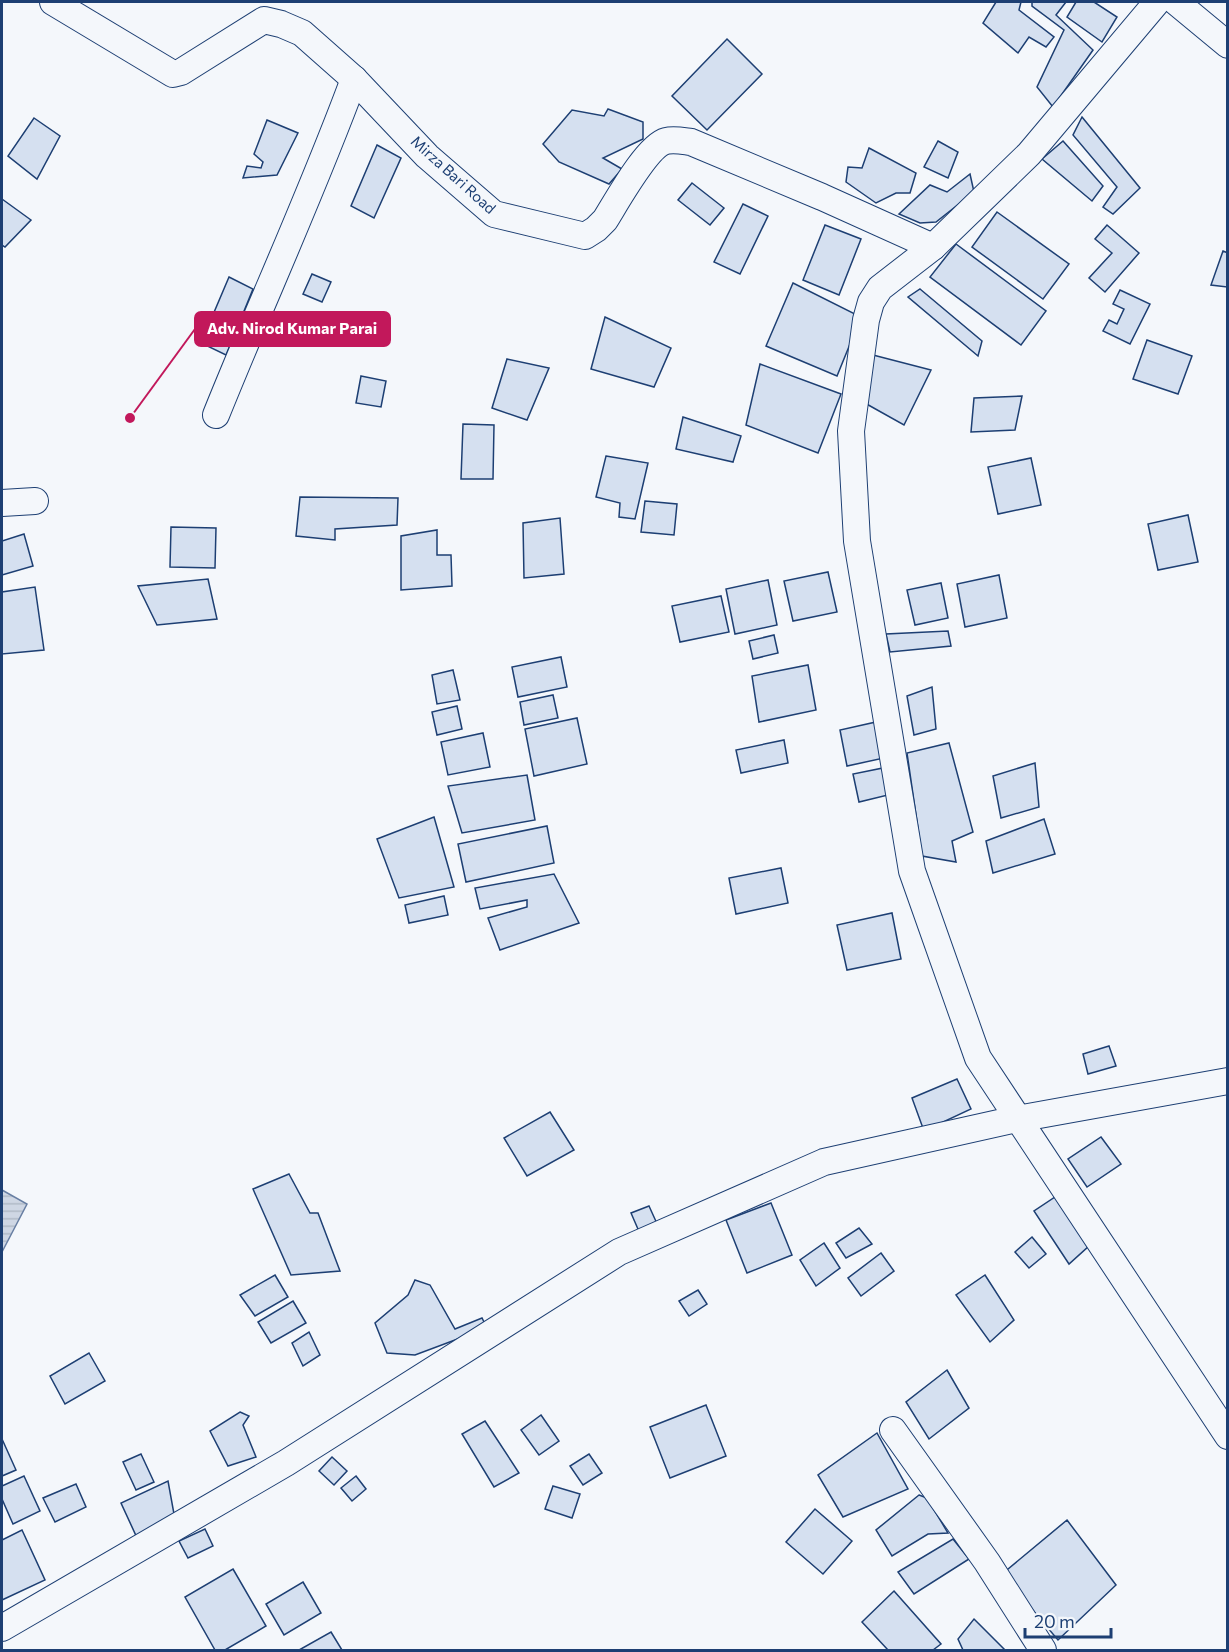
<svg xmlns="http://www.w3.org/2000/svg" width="1229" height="1652" viewBox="0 0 1229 1652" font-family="Commissioner,sans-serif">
  <defs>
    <pattern id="water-rules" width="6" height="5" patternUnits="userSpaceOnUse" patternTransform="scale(1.5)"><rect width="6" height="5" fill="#cfd7e4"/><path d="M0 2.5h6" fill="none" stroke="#b1bac7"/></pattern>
  </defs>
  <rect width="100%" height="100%" fill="#f4f7fb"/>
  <!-- water -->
  <polygon fill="url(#water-rules)" stroke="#687fa3" stroke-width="1.5" points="2,1190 27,1204 2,1252"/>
  <!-- building -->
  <g fill="#d5e0f0" stroke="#1d3f73" stroke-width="1.5">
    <polygon points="996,2 1021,2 1019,10 1054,37 1046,47 1029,37 1018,53 983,23"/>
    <polygon points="1032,2 1066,2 1056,15 1093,50 1053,107 1037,87 1064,30 1032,6"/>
    <polygon points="1076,2 1094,2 1117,17 1102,42 1067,17"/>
    <polygon points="727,39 762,74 707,130 672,96"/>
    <polygon points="608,109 643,122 643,139 603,158 622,169 609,184 559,162 543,144 572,110 604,116"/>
    <polygon points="1082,117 1140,188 1113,214 1103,207 1117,187 1073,135"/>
    <polygon points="34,118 60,136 37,179 8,156"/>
    <polygon points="267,120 298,133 277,175 243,178 247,166 261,168 263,162 254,154"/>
    <polygon points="938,141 958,152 948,178 924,167"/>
    <polygon points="1063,141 1103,186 1092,201 1042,159"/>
    <polygon points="377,145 401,158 374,218 351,206"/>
    <polygon points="869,148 916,173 910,193 896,193 876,203 846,182 848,167 862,168"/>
    <polygon points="970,174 974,192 936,222 920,223 899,214 930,185 947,192"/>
    <polygon points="692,183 724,208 710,225 678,200"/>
    <polygon points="2,199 31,220 5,247 2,245"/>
    <polygon points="743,204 768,216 740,274 714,262"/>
    <polygon points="997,212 1069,264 1043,299 972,247"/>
    <polygon points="825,225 861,239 839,295 803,280"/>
    <polygon points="1107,225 1139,253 1105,292 1089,278 1112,253 1095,239"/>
    <polygon points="956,244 1046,311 1021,345 930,277"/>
    <polygon points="1223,251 1228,253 1227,287 1211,285"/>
    <polygon points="312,274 331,282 322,302 303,294"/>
    <polygon points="229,277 253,289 226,355 201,343"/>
    <polygon points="793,283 861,317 837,376 766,346"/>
    <polygon points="920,289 982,341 978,356 908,297"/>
    <polygon points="1120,290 1150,304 1130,344 1103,331 1109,320 1117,324 1124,309 1113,304"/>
    <polygon points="605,317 671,348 654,387 591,369"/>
    <polygon points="1147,340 1192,356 1178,394 1133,379"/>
    <polygon points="873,355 931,370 904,425 863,402"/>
    <polygon points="507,359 549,368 527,420 492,408"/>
    <polygon points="760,364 841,394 818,453 746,425"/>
    <polygon points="361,376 386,381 381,407 356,403"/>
    <polygon points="1022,396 1015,430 971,432 974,398"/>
    <polygon points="683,417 741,436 733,462 676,449"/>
    <polygon points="463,424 494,425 493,479 461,479"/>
    <polygon points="606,456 648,463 635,519 619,517 620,503 596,497"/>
    <polygon points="1031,458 1041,505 998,514 988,467"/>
    <polygon points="300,497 398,498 397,525 335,529 335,540 296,536"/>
    <polygon points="645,501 677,504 674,535 641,532"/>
    <polygon points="1188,515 1198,562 1158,570 1148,524"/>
    <polygon points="560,518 564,574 524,578 523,523"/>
    <polygon points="171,527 216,528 215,568 170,567"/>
    <polygon points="437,530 437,555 451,555 452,586 401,590 401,536"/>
    <polygon points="24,534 33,566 2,575 2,541"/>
    <polygon points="828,572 837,612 793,621 784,581"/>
    <polygon points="999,575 1007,618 965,627 957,584"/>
    <polygon points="208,579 217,619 157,625 138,586"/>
    <polygon points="768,580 777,625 735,634 726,589"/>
    <polygon points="941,583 948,618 915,625 907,590"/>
    <polygon points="35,587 44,650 2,654 2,592"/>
    <polygon points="721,596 729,632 680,642 672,606"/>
    <polygon points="948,631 951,646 890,652 886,634"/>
    <polygon points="774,635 778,653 753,659 749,641"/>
    <polygon points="561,657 567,687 518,697 512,667"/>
    <polygon points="808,665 816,710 759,722 752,676"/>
    <polygon points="453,670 460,700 437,704 432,675"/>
    <polygon points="932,687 936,729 914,735 907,696"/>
    <polygon points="553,695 558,718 524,725 520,702"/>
    <polygon points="457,706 462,729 437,735 432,712"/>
    <polygon points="577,718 587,764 534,776 525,729"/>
    <polygon points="876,722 884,758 847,766 840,730"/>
    <polygon points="483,733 490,767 448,775 441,742"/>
    <polygon points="784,740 788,763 741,773 736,750"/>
    <polygon points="949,743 973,832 952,841 956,862 922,856 907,753"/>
    <polygon points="1035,763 1039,807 1001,818 993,776"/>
    <polygon points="883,768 888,795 859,802 853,774"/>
    <polygon points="527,775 535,820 462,833 448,786"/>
    <polygon points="434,817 454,887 399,898 377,839"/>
    <polygon points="1044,819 1055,854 993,873 986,841"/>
    <polygon points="547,826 554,863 466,882 458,844"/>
    <polygon points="781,868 788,903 736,914 729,878"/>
    <polygon points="554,874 579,923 500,950 488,918 527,907 527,900 480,909 475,888"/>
    <polygon points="444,896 448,915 409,923 405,905"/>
    <polygon points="892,913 901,959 847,970 837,925"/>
    <polygon points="1109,1046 1116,1066 1088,1074 1083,1054"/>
    <polygon points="957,1079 971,1109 924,1131 912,1098"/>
    <polygon points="550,1112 574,1150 527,1176 504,1138"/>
    <polygon points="1101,1137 1121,1164 1087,1187 1068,1159"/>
    <polygon points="289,1174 310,1213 318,1213 340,1271 291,1275 253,1189"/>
    <polygon points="1058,1195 1090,1245 1069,1264 1034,1211"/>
    <polygon points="771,1203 792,1255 747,1273 726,1220"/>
    <polygon points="649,1206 659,1228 641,1236 631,1213"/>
    <polygon points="859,1228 872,1244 846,1258 836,1243"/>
    <polygon points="1032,1237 1046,1254 1029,1268 1015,1252"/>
    <polygon points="824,1243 840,1268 816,1286 800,1260"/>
    <polygon points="881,1253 894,1271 861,1296 848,1278"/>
    <polygon points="275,1275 288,1297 255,1316 240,1295"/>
    <polygon points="985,1275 1014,1320 990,1342 956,1295"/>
    <polygon points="415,1280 430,1285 455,1329 482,1318 487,1328 415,1355 387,1353 375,1323 408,1295"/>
    <polygon points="698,1290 707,1304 689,1316 679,1301"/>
    <polygon points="293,1301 306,1323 271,1343 258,1322"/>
    <polygon points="309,1332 320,1355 303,1366 292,1343"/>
    <polygon points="89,1353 105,1381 65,1404 50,1376"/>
    <polygon points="947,1370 969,1408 929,1439 906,1402"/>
    <polygon points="706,1405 726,1456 670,1478 650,1427"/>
    <polygon points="240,1412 249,1416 243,1425 256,1457 228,1466 210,1431"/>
    <polygon points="541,1415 559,1441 539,1455 521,1430"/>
    <polygon points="485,1421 519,1473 494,1487 462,1434"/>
    <polygon points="877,1433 908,1489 843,1517 818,1475"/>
    <polygon points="2,1439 16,1470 2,1476"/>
    <polygon points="141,1454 154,1482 136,1490 123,1462"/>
    <polygon points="589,1454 602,1473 583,1485 570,1466"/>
    <polygon points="332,1457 347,1471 334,1485 319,1471"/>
    <polygon points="24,1476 40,1511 13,1524 2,1499 2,1486"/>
    <polygon points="356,1476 366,1489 352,1501 341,1488"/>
    <polygon points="168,1481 174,1514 138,1540 121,1503"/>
    <polygon points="76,1484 86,1507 55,1522 43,1498"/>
    <polygon points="553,1486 580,1494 572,1518 545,1509"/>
    <polygon points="919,1495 927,1498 948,1533 928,1534 892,1556 876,1530"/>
    <polygon points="815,1509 852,1541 823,1574 786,1542"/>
    <polygon points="1067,1520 1116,1585 1058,1640 1002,1574"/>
    <polygon points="205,1529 213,1546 188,1558 179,1541"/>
    <polygon points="22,1530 45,1580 2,1600 2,1540"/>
    <polygon points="953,1539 969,1559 914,1594 898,1572"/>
    <polygon points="233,1569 266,1626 225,1650 215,1650 185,1597"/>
    <polygon points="303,1582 321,1613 284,1635 266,1604"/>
    <polygon points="894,1591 941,1644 933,1650 888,1650 862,1622"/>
    <polygon points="974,1619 1005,1650 963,1650 958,1639"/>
    <polygon points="331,1632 342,1650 299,1650"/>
  </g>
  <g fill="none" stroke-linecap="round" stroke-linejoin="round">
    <!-- minor casing -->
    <g stroke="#1d3f73" stroke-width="28">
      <g id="minor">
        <path d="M53,2L173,74L181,72L264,20L281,24L302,33L354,79L427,156L494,214L585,236L596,229L605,220C617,201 647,146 666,141C674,139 683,141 691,142L822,197L933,247"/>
        <polyline points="1157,2 1029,154 933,247 880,288 871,302 866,320 851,431 857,541 912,871 978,1058 1228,1436"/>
        <polyline points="1176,2 1228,45"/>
        <path d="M216,415C261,303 312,193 354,79"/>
        <polyline points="2,503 35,501"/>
        <polyline points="893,1430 987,1562 1043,1650"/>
        <polyline points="2,1628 286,1463 619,1252 824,1162 1017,1119 1228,1081"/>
      </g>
    </g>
    <!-- minor -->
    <use href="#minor" stroke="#f4f7fb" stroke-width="26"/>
  </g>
  <g text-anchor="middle" stroke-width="4.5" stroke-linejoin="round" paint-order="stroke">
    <!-- street labels -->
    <g font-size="15" fill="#1d3f73" stroke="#f4f7fb">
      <text transform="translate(453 175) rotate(42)" y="5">Mirza Bari Road</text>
    </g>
  </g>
  <!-- callouts -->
  <path fill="none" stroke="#c2185b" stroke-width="2" d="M130 418L195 329"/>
  <circle fill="#c2185b" stroke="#f4f7fb" stroke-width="2" cx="130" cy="418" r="6"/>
  <rect fill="#c2185b" stroke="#c2185b" stroke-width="2" x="195" y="312" width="195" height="34" rx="6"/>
  <g font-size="16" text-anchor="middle" font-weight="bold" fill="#fff">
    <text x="292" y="334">Adv. Nirod Kumar Parai</text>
  </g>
  <!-- border -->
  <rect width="1229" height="1652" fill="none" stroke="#1d3f73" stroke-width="6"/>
  <!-- scale -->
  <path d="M1025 1628v9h86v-9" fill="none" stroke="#1d3f73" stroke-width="3"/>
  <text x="1034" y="1628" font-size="18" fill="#1d3f73" stroke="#f4f7fb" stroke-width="4.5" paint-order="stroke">20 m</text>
</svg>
